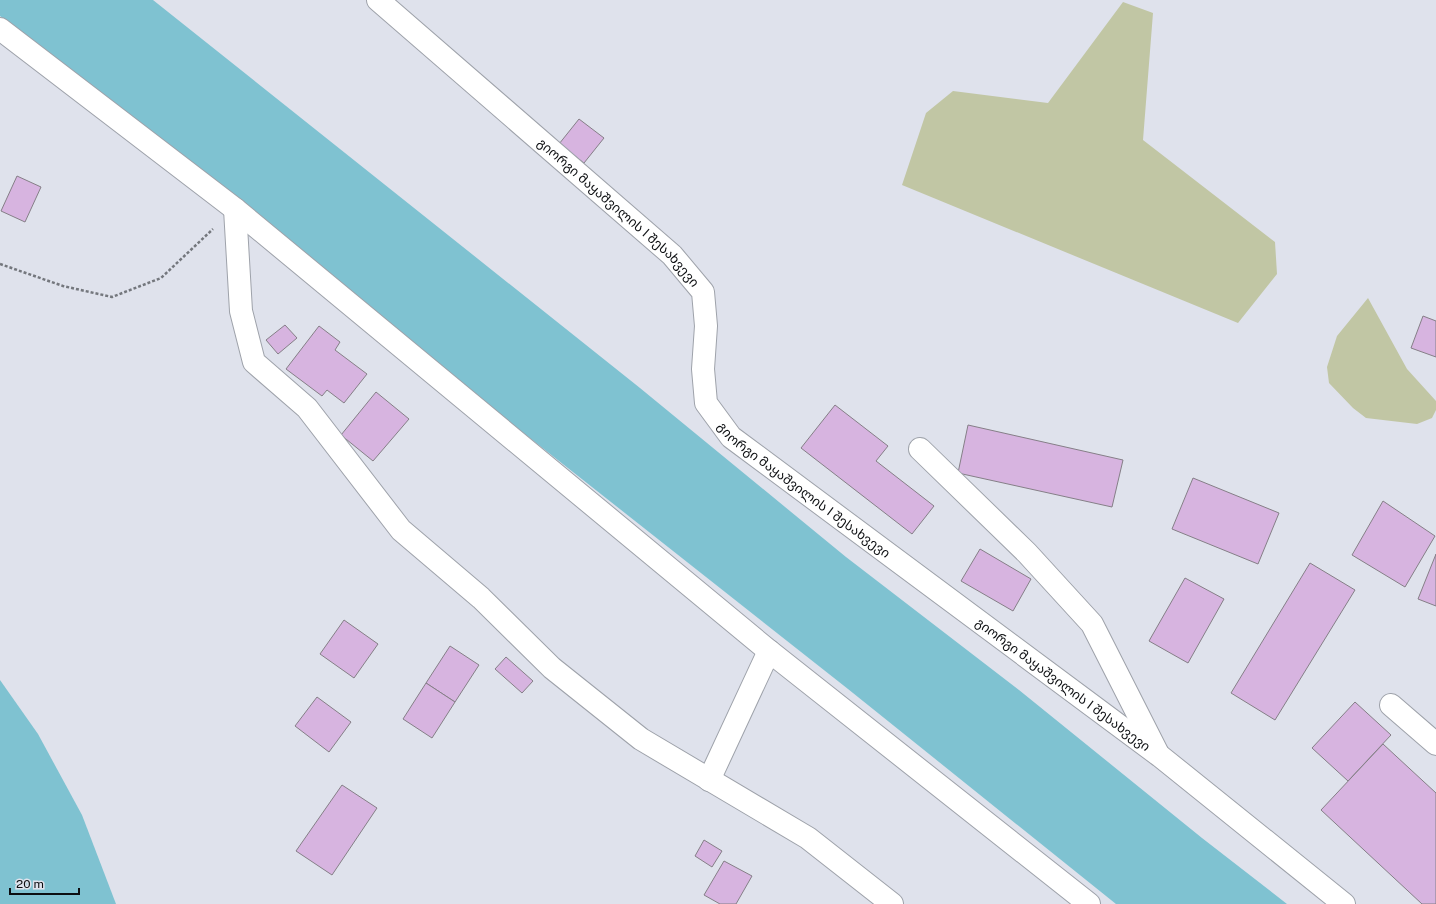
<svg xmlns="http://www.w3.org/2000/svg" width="1436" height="904" viewBox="0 0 1436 904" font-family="'Public Sans','Noto Sans Georgian',sans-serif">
  <rect width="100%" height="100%" fill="#dfe2ec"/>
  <!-- green -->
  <g fill="#c1c6a4">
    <polygon points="1123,2 1153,13 1143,140 1275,242 1277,274 1238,323 902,185 926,113 953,91 1048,103"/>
    <polygon points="1368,298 1407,369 1436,401 1436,410 1432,418 1417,424 1366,418 1353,408 1329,383 1327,367 1337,336"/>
  </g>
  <!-- water -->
  <g fill="#7fc2d1">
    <polygon points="0,0 153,0 640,388 846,557 1019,690 1202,838 1287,904 1116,904 848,689 199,177 0,16"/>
    <polygon points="0,680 38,734 82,815 116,904 0,904"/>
  </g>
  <!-- building -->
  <g fill="#d7b4e0" stroke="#857f87">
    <polygon points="579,119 604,138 584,163 559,144"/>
    <polygon points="17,176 41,187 25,222 1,211"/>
    <polygon points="1423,316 1436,321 1436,357 1411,348"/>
    <polygon points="285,325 297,338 278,354 266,340"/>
    <polygon points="319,326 340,342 335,350 367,374 344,403 327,390 322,396 286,369"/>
    <polygon points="376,392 409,419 373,461 341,435"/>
    <polygon points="835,405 888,446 876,461 934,506 912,534 801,448"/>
    <polygon points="968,425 1123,460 1112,507 958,473"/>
    <polygon points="1193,478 1279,513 1258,564 1172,529"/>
    <polygon points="1383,501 1435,536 1405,587 1352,555"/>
    <polygon points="980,549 1031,579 1013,611 961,581"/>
    <polygon points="1436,554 1436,606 1418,599"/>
    <polygon points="1310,563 1355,590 1275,720 1231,693"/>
    <polygon points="1185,578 1224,599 1188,663 1149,641"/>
    <polygon points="344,620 378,644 354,678 320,654"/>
    <polygon points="450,646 479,665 455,702 426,683"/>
    <polygon points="506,657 533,681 522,693 495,669"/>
    <polygon points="426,683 455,702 432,738 403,719"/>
    <polygon points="317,697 351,722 329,752 295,726"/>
    <polygon points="1355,702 1391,735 1348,781 1312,748"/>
    <polygon points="1383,744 1436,793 1436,904 1422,904 1321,810"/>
    <polygon points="342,785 377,808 332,875 296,851"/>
    <polygon points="704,840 722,851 712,867 695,856"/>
    <polygon points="724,861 752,876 736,904 720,904 704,895"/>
  </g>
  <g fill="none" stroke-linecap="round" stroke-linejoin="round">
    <!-- minor casing -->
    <g stroke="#9ea2aa" stroke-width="24">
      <g id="minor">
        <path id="s1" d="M378,0L672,255L703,292L706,326L703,369L706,403L731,437L1160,756L1344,904"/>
        <polyline points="0,29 235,209 769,651 1089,904"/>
        <polyline points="235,209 241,311 254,362 307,408 401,530 481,598 552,668 641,739 808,838 892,904"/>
        <polyline points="920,449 1027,553 1092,624 1157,752"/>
        <polyline points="1391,705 1436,744"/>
        <polyline points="709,780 769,651"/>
      </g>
    </g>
    <!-- path -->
    <polyline stroke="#74777d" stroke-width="2.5" stroke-dasharray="3 2" stroke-linecap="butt" points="0,264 63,286 112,297 161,278 213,229"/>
    <!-- minor -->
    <use href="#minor" stroke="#fff" stroke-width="22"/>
  </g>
  <g text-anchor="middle" stroke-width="3.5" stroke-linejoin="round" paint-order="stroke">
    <!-- street labels -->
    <g font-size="13" fill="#0c0e11" stroke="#dfe2ec">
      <text dy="5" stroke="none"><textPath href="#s1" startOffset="321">გიორგი მაყაშვილის I შესახვევი</textPath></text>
      <text dy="5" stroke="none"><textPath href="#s1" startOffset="681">გიორგი მაყაშვილის I შესახვევი</textPath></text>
      <text dy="5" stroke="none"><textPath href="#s1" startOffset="1005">გიორგი მაყაშვილის I შესახვევი</textPath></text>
    </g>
  </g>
  <!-- scale -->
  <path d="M10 888v6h69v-6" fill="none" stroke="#0c0e11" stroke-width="2"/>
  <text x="16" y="888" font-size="12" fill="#0c0e11" stroke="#dfe2ec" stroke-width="3" paint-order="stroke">20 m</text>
</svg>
